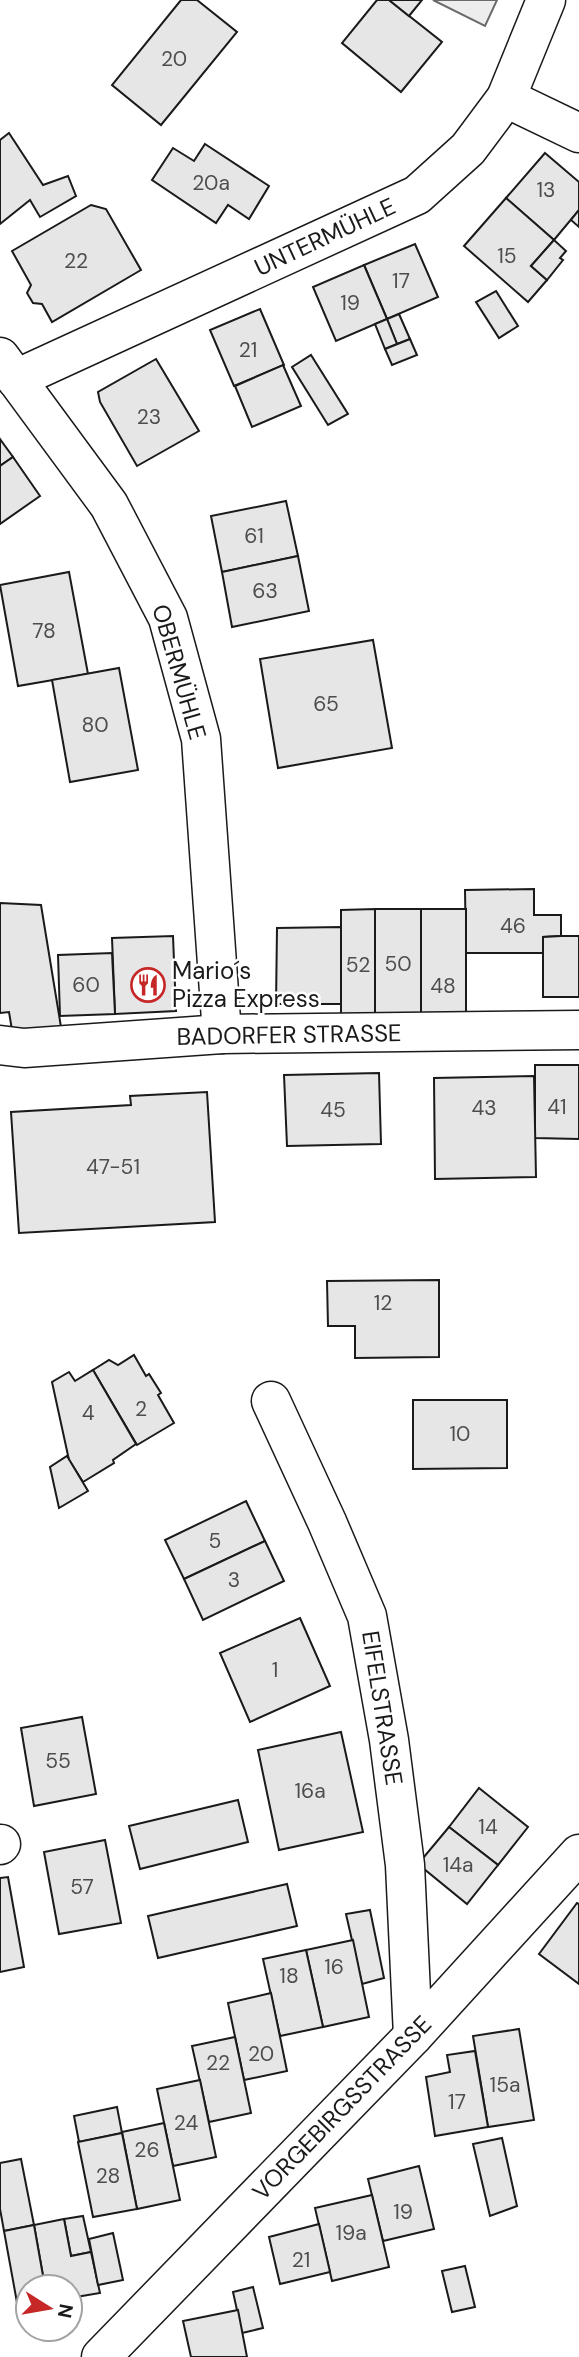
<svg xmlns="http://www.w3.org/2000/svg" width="579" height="2357" viewBox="0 0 579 2357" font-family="'DM Sans',sans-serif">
  <rect width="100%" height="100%" fill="#fff"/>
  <!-- built -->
  <polygon fill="#ededed" stroke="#6a6a6a" stroke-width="2" points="433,0 497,0 485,26"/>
  <!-- building -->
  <g fill="#e6e6e6" stroke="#1a1a1a" stroke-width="2">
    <polygon points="181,0 197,0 237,32 161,125 112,85"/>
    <polygon points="377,0 389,0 442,42 401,92 342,43"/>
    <polygon points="389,0 422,0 409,16"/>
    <polygon points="9,133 43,185 68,176 76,196 40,217 30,200 0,224 0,140"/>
    <polygon points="205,144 269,186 249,219 228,205 216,223 152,180 173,148 194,161"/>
    <polygon points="545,153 579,182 579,210 554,240 506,198"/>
    <polygon points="506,198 554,240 531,266 547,280 528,302 464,246"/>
    <polygon points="91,205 106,209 141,270 52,322 42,304 33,303 27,293 31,285 12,251"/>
    <polygon points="579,210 579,227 571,220"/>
    <polygon points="554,240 566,251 560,258 563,260 547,280 531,266"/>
    <polygon points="415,244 438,297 387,319 364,265"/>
    <polygon points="364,265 387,319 336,341 313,287"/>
    <polygon points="496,291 518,326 499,338 476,302"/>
    <polygon points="260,309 284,365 234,386 210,330"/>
    <polygon points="399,314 410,339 397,344 387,319"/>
    <polygon points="387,319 397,344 385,349 375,324"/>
    <polygon points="410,339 417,355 392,365 385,349"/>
    <polygon points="311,355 348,414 328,425 292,367"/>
    <polygon points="156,359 199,431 137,466 100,402 98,392"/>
    <polygon points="283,365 301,406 252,427 235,386"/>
    <polygon points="0,439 13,457 0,466"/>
    <polygon points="13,457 40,496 0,524 0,466"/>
    <polygon points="286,501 298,556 222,572 211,516"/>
    <polygon points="298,556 309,611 232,627 222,572"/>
    <polygon points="69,572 88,674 18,686 0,585"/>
    <polygon points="373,640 392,748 278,768 260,659"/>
    <polygon points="119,668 138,770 70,782 52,680"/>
    <polygon points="534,889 534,915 561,915 561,936 543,937 543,953 466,953 465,890"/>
    <polygon points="0,903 41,905 61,1027 12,1030 9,1012 0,1013"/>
    <polygon points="375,909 375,1019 341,1019 341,910"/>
    <rect x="375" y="909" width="46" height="110"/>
    <rect x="421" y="909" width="45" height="110"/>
    <polygon points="341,927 341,1004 276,1004 277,928"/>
    <polygon points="173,936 176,1011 115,1014 112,938"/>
    <polygon points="561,936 579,936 579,997 543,997 543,937"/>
    <polygon points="112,953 115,1014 60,1016 58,955"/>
    <polygon points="535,1065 579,1065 579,1139 535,1138"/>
    <polygon points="379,1073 381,1144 287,1146 284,1075"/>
    <polygon points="534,1076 536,1177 435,1179 434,1078"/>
    <polygon points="207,1092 215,1222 19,1233 11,1112 131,1105 130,1096"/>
    <polygon points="439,1280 439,1357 355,1358 355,1326 328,1326 327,1281"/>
    <polygon points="134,1355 146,1376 149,1374 161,1393 158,1395 174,1423 137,1445 93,1370 109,1360 118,1365"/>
    <polygon points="93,1370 136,1444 113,1460 114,1463 83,1482 69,1460 52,1382 69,1372 75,1381"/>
    <polygon points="413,1400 507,1400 507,1468 413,1469"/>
    <polygon points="67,1456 88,1491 59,1508 50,1467"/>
    <polygon points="246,1501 265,1541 184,1579 165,1540"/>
    <polygon points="265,1541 284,1581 203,1620 184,1579"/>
    <polygon points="300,1618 330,1686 250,1722 220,1653"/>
    <polygon points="82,1717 96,1794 34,1806 21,1728"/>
    <polygon points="341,1732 363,1832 279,1850 258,1750"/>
    <polygon points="479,1788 528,1827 498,1865 449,1827"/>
    <polygon points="238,1800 248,1842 140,1869 129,1826"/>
    <polygon points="449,1827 498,1865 467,1904 418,1864"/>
    <polygon points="105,1840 121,1923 59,1934 44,1852"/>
    <polygon points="8,1877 24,1967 0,1972 0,1878"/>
    <polygon points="287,1884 297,1926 158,1958 148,1916"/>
    <polygon points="577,1903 579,1904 579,1984 539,1954"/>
    <polygon points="370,1910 384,1978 362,1984 346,1914"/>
    <polygon points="353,1940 369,2017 323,2027 306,1950"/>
    <polygon points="306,1950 323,2027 280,2036 263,1959"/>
    <polygon points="271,1993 287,2071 244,2080 228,2003"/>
    <polygon points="519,2029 534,2120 488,2127 473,2036"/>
    <polygon points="235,2037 251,2113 209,2122 192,2046"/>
    <polygon points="475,2051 488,2127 435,2136 426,2077 450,2072 447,2055"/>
    <polygon points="200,2080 216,2157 173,2166 157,2089"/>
    <polygon points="117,2107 122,2133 79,2142 74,2116"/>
    <polygon points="164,2123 180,2200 137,2209 122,2132"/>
    <polygon points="122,2133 137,2209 93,2217 78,2142"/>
    <polygon points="502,2138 517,2206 490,2216 473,2144"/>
    <polygon points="21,2159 34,2225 4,2231 0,2209 0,2163"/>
    <polygon points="419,2166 434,2229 383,2241 368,2179"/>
    <polygon points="372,2195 389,2267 332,2281 315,2208"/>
    <polygon points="83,2216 91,2252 71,2256 64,2219"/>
    <polygon points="64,2219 71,2256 91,2252 100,2293 70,2298 70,2287 45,2287 34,2225"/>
    <polygon points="319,2224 330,2272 280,2284 269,2237"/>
    <polygon points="34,2225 45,2287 28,2287 28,2306 18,2308 4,2231"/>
    <polygon points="113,2233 123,2280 98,2285 89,2239"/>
    <polygon points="465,2266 475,2307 452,2312 442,2271"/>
    <polygon points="253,2287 263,2328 242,2333 233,2292"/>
    <polygon points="238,2310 247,2357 191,2357 183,2321"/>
  </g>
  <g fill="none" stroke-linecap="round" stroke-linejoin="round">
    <!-- minor casing -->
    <g stroke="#1a1a1a" stroke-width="41">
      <g id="minor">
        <polyline points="506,98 579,133"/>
        <polyline points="0,357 109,505 168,618 201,739 222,1034"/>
        <polyline points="16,379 417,195 468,149 506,98 546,0"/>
        <polyline points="0,1045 24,1048 222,1034 579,1030"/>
        <polyline points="271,1401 327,1522 367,1616 389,1740 405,1865 413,2036"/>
        <polyline points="0,1845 1,1844"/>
        <polyline points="101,2357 413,2036 579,1854"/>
      </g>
    </g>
    <!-- minor -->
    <use href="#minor" stroke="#fff" stroke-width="38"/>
  </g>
  <!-- icons -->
  <defs>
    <g id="restaurant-ring" transform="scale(1.75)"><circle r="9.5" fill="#fff" stroke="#c62828" stroke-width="1.5"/><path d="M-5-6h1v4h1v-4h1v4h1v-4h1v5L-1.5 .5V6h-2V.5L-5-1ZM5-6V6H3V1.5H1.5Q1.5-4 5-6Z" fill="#c62828"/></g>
  </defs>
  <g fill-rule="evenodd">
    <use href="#restaurant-ring" x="148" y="985"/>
  </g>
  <g text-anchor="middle" stroke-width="5" stroke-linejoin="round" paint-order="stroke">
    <!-- number labels -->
    <g font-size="21" fill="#4d4d4d">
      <text x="174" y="66">20</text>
      <text x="211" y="190">20a</text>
      <text x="546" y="197">13</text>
      <text x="507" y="263">15</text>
      <text x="76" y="268">22</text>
      <text x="401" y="288">17</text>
      <text x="350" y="310">19</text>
      <text x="248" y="357">21</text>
      <text x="149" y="424">23</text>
      <text x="254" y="543">61</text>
      <text x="265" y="598">63</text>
      <text x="44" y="638">78</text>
      <text x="326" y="711">65</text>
      <text x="95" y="732">80</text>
      <text x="513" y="933">46</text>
      <text x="398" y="971">50</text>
      <text x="358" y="972">52</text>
      <text x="86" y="992">60</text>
      <text x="443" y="993">48</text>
      <text x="557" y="1114">41</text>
      <text x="484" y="1115">43</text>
      <text x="333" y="1117">45</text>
      <text x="113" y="1174">47-51</text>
      <text x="383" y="1310">12</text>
      <text x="141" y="1416">2</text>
      <text x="88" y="1420">4</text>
      <text x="460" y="1441">10</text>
      <text x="215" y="1548">5</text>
      <text x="234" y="1587">3</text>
      <text x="275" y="1677">1</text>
      <text x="58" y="1768">55</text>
      <text x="310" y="1798">16a</text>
      <text x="488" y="1834">14</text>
      <text x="458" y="1872">14a</text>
      <text x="82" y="1894">57</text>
      <text x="334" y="1974">16</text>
      <text x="289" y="1983">18</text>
      <text x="261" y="2061">20</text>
      <text x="218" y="2070">22</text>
      <text x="505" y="2092">15a</text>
      <text x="457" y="2109">17</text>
      <text x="186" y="2130">24</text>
      <text x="147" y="2157">26</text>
      <text x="108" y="2183">28</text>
      <text x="403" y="2219">19</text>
      <text x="351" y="2240">19a</text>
      <text x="301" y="2267">21</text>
    </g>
    <!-- street labels -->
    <g font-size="24" fill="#1a1a1a" stroke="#fff">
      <text transform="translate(325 237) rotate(-25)" y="8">UNTERMÜHLE</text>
      <text transform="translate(179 672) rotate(74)" y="8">OBERMÜHLE</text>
      <text transform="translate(289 1035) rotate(-1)" y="8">BADORFER STRASSE</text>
      <text transform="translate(382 1708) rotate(81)" y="8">EIFELSTRASSE</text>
      <text transform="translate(342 2108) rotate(-46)" y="8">VORGEBIRGSSTRASSE</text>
    </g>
    <!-- poi labels -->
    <g font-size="24" fill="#1a1a1a" stroke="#fff" text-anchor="start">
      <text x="172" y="979">Mario´s<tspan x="172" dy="28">Pizza Express</tspan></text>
    </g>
  </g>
  <!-- north arrow -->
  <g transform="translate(49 2308) rotate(101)"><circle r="33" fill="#ffffff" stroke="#a3a3a3" stroke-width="2"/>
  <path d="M0-5L12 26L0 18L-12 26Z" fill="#c62828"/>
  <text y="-10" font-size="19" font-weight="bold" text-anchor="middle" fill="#1a1a1a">N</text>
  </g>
</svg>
